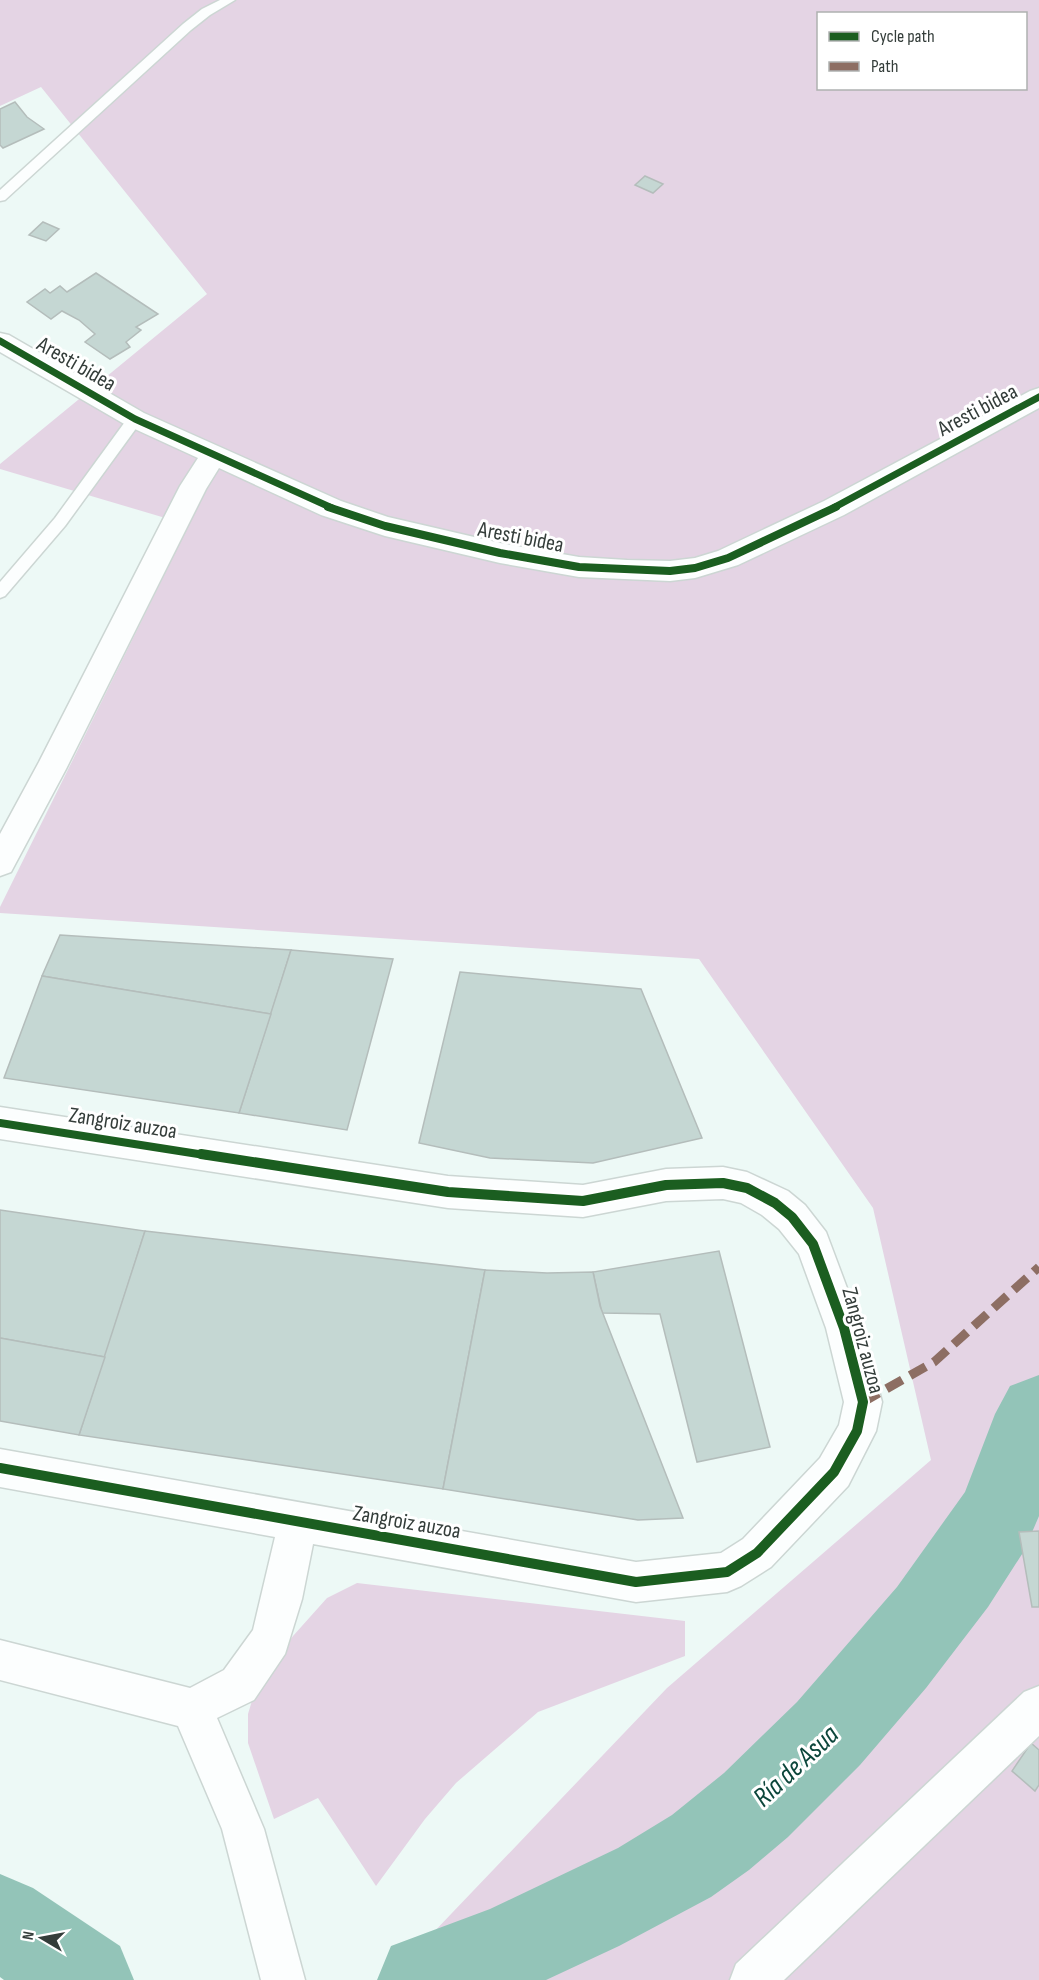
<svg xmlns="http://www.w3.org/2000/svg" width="1039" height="1980" viewBox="0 0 1039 1980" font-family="'Sofia Sans Condensed',sans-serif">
  <rect width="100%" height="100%" fill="#edf9f6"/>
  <!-- green -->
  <g fill="#e4d4e4" fill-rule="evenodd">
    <path d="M0,0H1039V1980H388L667,1688L931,1460L873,1208L699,959L0,913V907L189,525L0,469V464L207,294L41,87L0,106ZM818,14H1026V88H818Z"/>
    <polygon points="357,1583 685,1621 685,1656 538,1712 456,1783 425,1819 376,1886 318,1798 274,1819 248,1743 248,1714 257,1684 293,1636 327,1598"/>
  </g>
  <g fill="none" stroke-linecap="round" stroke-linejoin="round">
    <!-- river -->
    <g fill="#93c4b8" fill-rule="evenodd">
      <polygon points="1039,1375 1039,1516 1024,1551 988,1607 926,1688 860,1765 788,1837 749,1870 711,1897 619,1946 546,1980 377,1980 391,1946 490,1909 618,1848 672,1815 724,1773 797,1702 897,1587 965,1492 995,1414 1010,1386"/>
      <polygon points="0,1874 33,1888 120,1946 134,1980 4,1980 0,1977"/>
    </g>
  </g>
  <!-- building -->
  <g fill="#c5d7d3" stroke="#b4bdbb" stroke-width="1.5">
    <polygon points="15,102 27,117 44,129 3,148 0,145 0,109"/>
    <polygon points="645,176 663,184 653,193 635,185"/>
    <polygon points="43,222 59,229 46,241 29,235"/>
    <polygon points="96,273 158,314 136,327 141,330 126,342 130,347 110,359 85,342 95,334 79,320 62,311 51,319 27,302 45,289 50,293 60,286 67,292"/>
    <polygon points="60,935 291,950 271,1014 42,976"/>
    <polygon points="291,950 393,959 347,1130 239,1113"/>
    <polygon points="460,972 641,989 702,1138 593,1163 490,1158 419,1143"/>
    <polygon points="42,976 271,1014 239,1113 4,1078"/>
    <polygon points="0,1210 145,1231 105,1357 0,1338"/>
    <polygon points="145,1231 485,1270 443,1489 79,1435"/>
    <polygon points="719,1251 770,1447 697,1462 660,1314 602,1313 593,1272"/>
    <polygon points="485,1270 547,1273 593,1272 600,1306 683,1518 638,1520 443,1489"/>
    <polygon points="0,1338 105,1357 79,1435 0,1421"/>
    <polygon points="1039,1531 1039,1607 1032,1607 1019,1532"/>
    <polygon points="1031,1743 1039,1750 1039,1785 1035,1791 1012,1771"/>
  </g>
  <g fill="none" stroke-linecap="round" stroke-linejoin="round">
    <!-- lane casing -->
    <g stroke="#ccd6d3" stroke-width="3">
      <g id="lane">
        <polygon points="220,0 235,0 210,15 191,30 5,200 0,201 0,190 183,24 202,9"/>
        <polygon points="135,414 140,415 142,419 140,423 65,526 5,596 0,598 0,582 55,518 130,415"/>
      </g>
    </g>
    <!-- street casing -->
    <g stroke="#ccd6d3" stroke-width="3">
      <g id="street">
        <polygon points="0,333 9,335 144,413 341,501 388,517 500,543 579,557 627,560 670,561 695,558 718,551 824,501 1030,391 1039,388 1039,408 844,515 738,565 695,578 670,581 579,577 500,563 385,536 321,515 219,468 206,489 66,769 11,872 0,876 0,834 39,762 180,486 198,458 126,425 0,352"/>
        <polygon points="0,1107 448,1176 583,1185 666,1169 723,1167 747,1172 788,1191 805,1205 826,1232 862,1328 882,1402 876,1431 848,1486 771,1567 741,1586 727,1592 636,1602 313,1544 302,1599 285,1654 254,1700 217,1718 264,1829 305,1980 261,1980 222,1829 178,1726 0,1680 0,1640 190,1688 224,1670 253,1630 275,1537 0,1487 0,1449 636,1562 721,1553 743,1539 820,1458 839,1425 844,1402 826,1328 799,1254 779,1229 762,1215 741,1203 723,1199 666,1201 583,1217 448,1208 0,1139"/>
        <polygon points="1039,1686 1039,1736 784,1980 730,1980 736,1964 1024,1692"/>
      </g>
    </g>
    <!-- lane -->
    <use href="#lane" fill="#fcfefe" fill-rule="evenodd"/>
    <!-- street -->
    <use href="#street" fill="#fcfefe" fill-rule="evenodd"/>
    <!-- quiet -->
    <polyline stroke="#8d6e63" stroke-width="9" stroke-dasharray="18 9" stroke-linecap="butt" points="863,1402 934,1362 1039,1267"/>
    <!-- cycleway-far2 casing -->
    <g stroke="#fff" stroke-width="10">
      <g id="cycleway-far2">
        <polyline points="0,341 135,419 332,508"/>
        <polyline points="833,508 1039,397"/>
      </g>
    </g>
    <!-- cycleway-far1 casing -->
    <g stroke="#fff" stroke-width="12">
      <g id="cycleway-far1">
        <polyline points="328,507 385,526 500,553 579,567 670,571 695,568 728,558 836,507"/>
        <polyline points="0,1123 211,1156"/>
      </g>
    </g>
    <!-- cycleway casing -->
    <g stroke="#fff" stroke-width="14">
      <polyline id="cycleway" points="0,1468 636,1582 727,1572 757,1553 834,1472 857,1431 863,1402 844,1328 813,1244 792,1217 775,1203 747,1188 723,1183 666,1185 583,1201 448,1192 201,1154"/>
    </g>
    <!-- cycleway-far2 -->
    <use href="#cycleway-far2" stroke="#1b5e20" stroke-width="7"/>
    <!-- cycleway-far1 -->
    <use href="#cycleway-far1" stroke="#1b5e20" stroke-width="8"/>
    <!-- cycleway -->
    <use href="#cycleway" stroke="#1b5e20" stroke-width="10"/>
  </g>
  <g text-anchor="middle" stroke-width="6" stroke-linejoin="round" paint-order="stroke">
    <!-- street labels -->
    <g font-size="22" fill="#343d3a" stroke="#fff">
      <text transform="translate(77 363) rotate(30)" y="8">Aresti bidea</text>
      <text transform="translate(977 409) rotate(-28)" y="8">Aresti bidea</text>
      <text transform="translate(521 536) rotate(11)" y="8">Aresti bidea</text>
      <text transform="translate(123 1122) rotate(9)" y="8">Zangroiz auzoa</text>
      <text transform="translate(864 1340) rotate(75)" y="8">Zangroiz auzoa</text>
      <text transform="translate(407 1521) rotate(10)" y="8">Zangroiz auzoa</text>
    </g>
    <!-- near-water labels -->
    <g font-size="28" font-style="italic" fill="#0c463b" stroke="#fff">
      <text transform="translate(795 1765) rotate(-43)" y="10">Ría de Asua</text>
    </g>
  </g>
  <!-- legend -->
  <rect x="817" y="12" width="210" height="78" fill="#ffffff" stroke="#aeb1b0" stroke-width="1.5"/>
  <rect x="829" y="32" width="30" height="9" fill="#1b5e20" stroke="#aeb1b0" stroke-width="1.5"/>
  <text x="871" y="42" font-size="18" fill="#343d3a">Cycle path</text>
  <rect x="829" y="62" width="30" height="9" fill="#8d6e63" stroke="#aeb1b0" stroke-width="1.5"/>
  <text x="871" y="72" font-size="18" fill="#343d3a">Path</text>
  <!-- north arrow -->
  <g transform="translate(42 1938) rotate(280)" stroke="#ffffff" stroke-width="4.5" paint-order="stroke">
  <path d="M0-4.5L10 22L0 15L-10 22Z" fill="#343d3a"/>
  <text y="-9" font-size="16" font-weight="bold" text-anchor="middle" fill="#343d3a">N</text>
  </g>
</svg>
